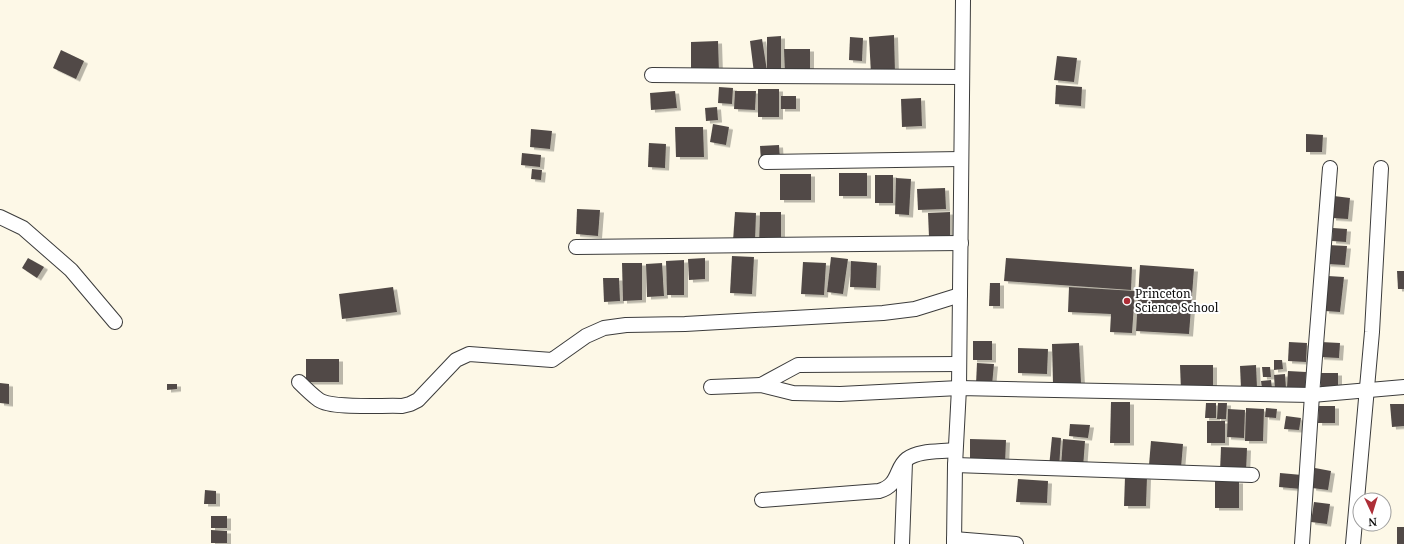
<svg xmlns="http://www.w3.org/2000/svg" width="1404" height="544" viewBox="0 0 1404 544" font-family="'Noto Serif',serif">
  <defs>
    <filter id="shadow"><feDropShadow dx="4" dy="2.5" stdDeviation="0" flood-color="#0004"/></filter>
  </defs>
  <rect width="100%" height="100%" fill="#fdf8e7"/>
  <!-- building -->
  <g fill="#514a47" filter="url(#shadow)">
    <polygon points="894,35 895,73 871,74 869,37"/>
    <polygon points="781,36 781,74 767,74 767,37"/>
    <polygon points="850,37 863,38 862,61 849,60"/>
    <polygon points="762,39 767,71 754,73 750,41"/>
    <polygon points="718,41 719,73 691,74 691,42"/>
    <polygon points="784,49 810,49 810,74 785,74"/>
    <polygon points="61,50 84,61 76,79 53,68"/>
    <polygon points="1057,56 1077,58 1074,82 1054,80"/>
    <polygon points="1056,85 1082,87 1081,106 1055,104"/>
    <polygon points="719,87 733,88 732,104 718,103"/>
    <rect x="758" y="89" width="21" height="28"/>
    <polygon points="675,91 677,108 651,110 650,93"/>
    <polygon points="735,91 756,91 755,110 734,109"/>
    <rect x="781" y="96" width="15" height="13"/>
    <polygon points="921,98 922,126 902,127 901,99"/>
    <polygon points="717,107 718,120 706,121 705,108"/>
    <polygon points="713,124 729,127 726,145 710,142"/>
    <polygon points="675,127 703,127 704,157 676,157"/>
    <polygon points="531,129 552,131 550,149 530,147"/>
    <polygon points="1306,134 1323,135 1322,152 1306,152"/>
    <polygon points="649,143 666,144 665,168 648,167"/>
    <polygon points="779,145 780,160 761,161 760,146"/>
    <polygon points="522,153 541,155 540,167 521,165"/>
    <polygon points="532,169 542,170 541,180 531,179"/>
    <rect x="839" y="173" width="28" height="23"/>
    <rect x="780" y="174" width="31" height="26"/>
    <rect x="875" y="175" width="18" height="28"/>
    <polygon points="896,178 911,179 909,215 895,214"/>
    <polygon points="945,188 946,209 918,210 917,189"/>
    <polygon points="1334,196 1350,198 1348,219 1332,218"/>
    <polygon points="577,209 600,210 598,236 576,234"/>
    <polygon points="735,212 756,213 755,242 733,241"/>
    <polygon points="760,212 781,212 781,242 759,242"/>
    <polygon points="950,212 950,236 929,237 928,213"/>
    <polygon points="1333,228 1347,229 1346,242 1332,241"/>
    <polygon points="1328,245 1347,246 1345,265 1327,264"/>
    <polygon points="732,256 754,257 752,294 730,293"/>
    <polygon points="831,257 848,259 843,294 827,292"/>
    <polygon points="28,258 44,267 37,278 22,268"/>
    <polygon points="705,258 705,279 689,280 688,259"/>
    <polygon points="1006,258 1132,267 1131,290 1004,281"/>
    <polygon points="684,260 684,295 667,295 666,261"/>
    <polygon points="851,261 877,263 876,288 850,287"/>
    <polygon points="803,262 826,263 824,295 801,294"/>
    <polygon points="622,263 642,263 642,300 623,301"/>
    <polygon points="662,263 664,296 647,297 646,264"/>
    <polygon points="1140,265 1194,269 1189,334 1136,331"/>
    <polygon points="1397,271 1404,271 1404,289 1398,289"/>
    <polygon points="1328,276 1344,277 1340,312 1325,311"/>
    <polygon points="603,278 619,278 620,301 604,302"/>
    <polygon points="990,283 1000,283 1000,306 989,306"/>
    <polygon points="393,287 397,312 342,319 339,294"/>
    <polygon points="1069,287 1135,291 1132,333 1110,332 1111,314 1068,312"/>
    <rect x="973" y="341" width="19" height="19"/>
    <polygon points="1289,342 1307,343 1306,362 1288,361"/>
    <polygon points="1321,342 1340,343 1339,358 1320,357"/>
    <polygon points="1079,343 1081,383 1053,384 1052,344"/>
    <polygon points="1018,348 1048,349 1047,374 1018,373"/>
    <rect x="306" y="359" width="33" height="23"/>
    <polygon points="1274,360 1282,360 1283,369 1274,370"/>
    <polygon points="977,363 994,364 992,385 976,384"/>
    <polygon points="1180,365 1213,365 1213,391 1181,391"/>
    <polygon points="1256,365 1257,388 1241,389 1240,366"/>
    <polygon points="1262,367 1270,367 1271,377 1263,377"/>
    <polygon points="1288,371 1306,372 1305,389 1287,388"/>
    <polygon points="1321,373 1338,373 1338,391 1321,390"/>
    <polygon points="1285,374 1286,389 1275,390 1274,375"/>
    <polygon points="1271,380 1272,389 1262,390 1261,381"/>
    <polygon points="0,383 9,384 9,404 0,403"/>
    <polygon points="167,384 177,384 177,389 167,390"/>
    <polygon points="1111,402 1130,402 1130,443 1110,443"/>
    <polygon points="1206,403 1216,403 1216,418 1205,418"/>
    <polygon points="1218,403 1227,403 1226,419 1217,419"/>
    <polygon points="1390,404 1404,404 1404,426 1392,427"/>
    <polygon points="1319,406 1335,406 1335,423 1318,423"/>
    <polygon points="1246,408 1264,409 1263,441 1245,441"/>
    <polygon points="1266,408 1277,409 1276,418 1265,417"/>
    <polygon points="1228,409 1245,410 1244,438 1227,437"/>
    <polygon points="1286,416 1301,418 1299,430 1284,429"/>
    <rect x="1207" y="421" width="18" height="22"/>
    <polygon points="1070,424 1090,425 1088,438 1069,436"/>
    <polygon points="1052,437 1061,438 1059,468 1049,467"/>
    <polygon points="970,439 1006,440 1005,464 970,463"/>
    <polygon points="1063,439 1085,441 1083,468 1061,467"/>
    <polygon points="1151,441 1183,444 1181,468 1149,465"/>
    <polygon points="1221,447 1247,448 1246,473 1220,472"/>
    <polygon points="1315,468 1331,471 1328,490 1312,488"/>
    <polygon points="1280,473 1302,475 1301,489 1279,487"/>
    <polygon points="1125,477 1147,477 1146,506 1124,506"/>
    <polygon points="1018,479 1048,481 1047,503 1016,502"/>
    <rect x="1215" y="481" width="24" height="27"/>
    <polygon points="205,490 216,491 216,504 204,504"/>
    <polygon points="1314,502 1330,504 1327,524 1311,522"/>
    <rect x="211" y="516" width="16" height="12"/>
    <rect x="1397" y="527" width="7" height="17"/>
    <polygon points="211,530 227,531 227,543 211,543"/>
  </g>
  <g fill="none" stroke-linecap="round" stroke-linejoin="round">
    <!-- minor casing -->
    <g stroke="#3c3c3c" stroke-width="16">
      <g id="minor">
        <polyline points="652,75 763,76 962,77"/>
        <polyline points="766,162 961,159"/>
        <polyline points="0,217 23,228 71,270 115,322"/>
        <polyline points="576,247 961,243"/>
        <path d="M299,382C305,388 312,395 319,400C332,409 384,405 402,406L410,404L418,400L456,360L469,354L552,360L586,336L604,328L626,325L685,324L883,313L915,309L960,295"/>
        <polyline points="761,385 798,365 959,364"/>
        <polyline points="711,387 761,385 793,393 840,394 959,388 1312,395 1404,387"/>
        <polyline points="955,465 1252,475"/>
        <path d="M762,500L879,491C900,485 895,468 907,459C919,450 940,452 955,450"/>
        <polyline points="954,539 1016,544"/>
        <polyline points="902,544 905,462"/>
        <polyline points="954,544 955,465 959,388 963,0"/>
        <polyline points="1302,544 1312,395 1330,168"/>
        <polyline points="1353,544 1372,332 1381,168"/>
      </g>
    </g>
    <!-- minor -->
    <use href="#minor" stroke="#fff" stroke-width="14"/>
  </g>
  <!-- markers -->
  <circle fill="#ad2e37" stroke="#fff" stroke-width="1.5" cx="1127" cy="301" r="4"/>
  <g text-anchor="middle" stroke-width="4" stroke-linejoin="round" paint-order="stroke">
    <!-- poi labels -->
    <g font-size="12" fill="#090909" stroke="#fff" text-anchor="start">
      <text x="1135" y="298">Princeton<tspan x="1135" dy="14">Science School</tspan></text>
    </g>
  </g>
  <!-- north arrow -->
  <g transform="translate(1372 512) rotate(176)"><circle r="19" fill="#ffffff" stroke="#9d9d9d"/>
  <path d="M0-3L7 15L0 10L-7 15Z" fill="#ad2e37"/>
  <text y="-6" font-size="11" font-weight="bold" text-anchor="middle" fill="#090909">N</text>
  </g>
</svg>
